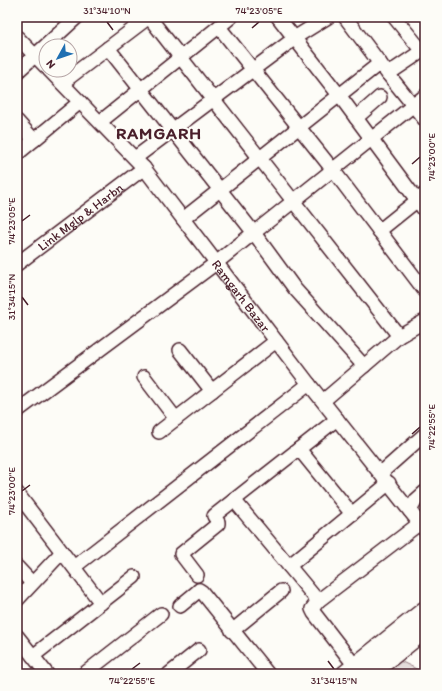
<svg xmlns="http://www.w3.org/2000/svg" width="442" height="691" viewBox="0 0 442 691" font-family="Itim,sans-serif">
  <rect width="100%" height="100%" fill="#fdfcf7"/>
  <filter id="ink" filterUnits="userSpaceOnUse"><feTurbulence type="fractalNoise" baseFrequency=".025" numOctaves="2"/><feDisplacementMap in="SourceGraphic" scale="8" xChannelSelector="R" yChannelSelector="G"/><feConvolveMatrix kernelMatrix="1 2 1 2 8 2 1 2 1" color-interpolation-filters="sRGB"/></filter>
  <g filter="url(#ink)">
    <!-- green -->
    <polygon fill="#e3dcda" stroke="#967e82" points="400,661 425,673 425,674 386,674"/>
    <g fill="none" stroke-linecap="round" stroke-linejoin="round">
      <!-- minor casing -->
      <g stroke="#4a1f2b" stroke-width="16">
        <g id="minor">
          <polyline points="149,17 399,336"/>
          <polyline points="278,17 339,95 425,211"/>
          <polyline points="345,17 388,74 425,120"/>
          <polyline points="394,17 422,51"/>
          <polyline points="219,27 333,170 425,291"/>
          <polyline points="17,37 46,67"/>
          <polyline points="108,48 254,233 295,289 364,366"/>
          <path id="s1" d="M49,70L144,168L309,384L425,530"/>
          <polyline points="17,72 77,17"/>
          <polyline points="388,74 425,49"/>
          <polyline points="62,83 149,17"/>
          <polyline points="356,118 380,97"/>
          <polyline points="17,121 34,140"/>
          <polyline points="100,122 231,17"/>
          <polyline points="17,154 80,102"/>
          <polyline points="135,158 299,35 328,17"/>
          <polyline points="183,219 380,63"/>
          <polyline points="379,231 425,194"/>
          <path id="s2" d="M17,264L144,168"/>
          <polyline points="180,350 212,391"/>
          <polyline points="144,377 176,419"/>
          <polyline points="323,401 399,336 425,321"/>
          <polyline points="17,411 216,263 425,96"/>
          <polyline points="159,432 276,341"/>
          <polyline points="299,449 352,514"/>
          <polyline points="381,473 425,434"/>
          <polyline points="17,493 101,603"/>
          <polyline points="234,500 318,601 420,523"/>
          <polyline points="410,511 416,500 425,492"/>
          <polyline points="289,566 389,483"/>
          <polyline points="17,567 32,583"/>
          <polyline points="74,567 309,384"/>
          <polyline points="197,575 181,554 218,524 218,522 214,516 215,515 337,419"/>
          <polyline points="17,600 62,552"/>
          <polyline points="318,601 312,609 314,613 355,666"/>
          <polyline points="180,606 197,592 199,590 202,592 268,674"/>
          <polyline points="232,631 281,591"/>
          <polyline points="17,636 47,674"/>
          <polyline points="33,656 134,577"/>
          <polyline points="84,674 161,614"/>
          <polyline points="169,674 199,650"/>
        </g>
      </g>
      <!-- major casing -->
      <g stroke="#4a1f2b" stroke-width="20">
        <g id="major">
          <polyline points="345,674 425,610"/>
          <polyline points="370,674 425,630"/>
        </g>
      </g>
      <!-- minor -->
      <use href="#minor" stroke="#fdfcf7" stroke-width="13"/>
      <!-- major -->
      <use href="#major" stroke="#fdfcf7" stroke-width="17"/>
    </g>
  </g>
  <!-- ticks -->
  <path fill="none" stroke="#4a1f2b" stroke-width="1.5" d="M107,22L113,30M252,28L259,22M412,164L420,157M22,221L30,215M22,297L28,305M412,434L420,427M22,491L30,485M328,661L334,669M132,669L140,663"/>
  <g text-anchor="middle" stroke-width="4" stroke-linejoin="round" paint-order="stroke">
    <!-- street labels -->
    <g font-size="13" fill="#4a1f2b" stroke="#fdfcf7">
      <text dy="5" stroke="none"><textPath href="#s2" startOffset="79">Link Mglp &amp; Harbn</textPath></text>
      <text dy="5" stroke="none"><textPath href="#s1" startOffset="297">Ramgarh Bazar</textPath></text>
    </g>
    <!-- district labels -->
    <g font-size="17" font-weight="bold" letter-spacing="1" fill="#4a1f2b" stroke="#fdfcf7">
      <text x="159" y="139">RAMGARH</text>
    </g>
  </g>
  <!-- margin -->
  <rect width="442" height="691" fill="none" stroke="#fdfcf7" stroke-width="44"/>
  <!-- north arrow -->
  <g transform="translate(58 58) rotate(230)"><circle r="19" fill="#fdfcf7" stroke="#b5a4a5"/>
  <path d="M0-3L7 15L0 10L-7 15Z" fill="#1f6fb2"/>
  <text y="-6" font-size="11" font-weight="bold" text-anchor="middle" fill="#4a1f2b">N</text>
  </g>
  <rect x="22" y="22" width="398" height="647" fill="none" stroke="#4a1f2b" stroke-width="1.5"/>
  <g font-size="10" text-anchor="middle" fill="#4a1f2b">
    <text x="107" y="14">31°34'10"N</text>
    <text x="259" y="14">74°23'05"E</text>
    <text transform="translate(431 157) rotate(-90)" y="4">74°23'00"E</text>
    <text transform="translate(11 221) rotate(-90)" y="4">74°23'05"E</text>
    <text transform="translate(11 297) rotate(-90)" y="4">31°34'15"N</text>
    <text transform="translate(431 427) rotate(-90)" y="4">74°22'55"E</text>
    <text transform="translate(11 491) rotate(-90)" y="4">74°23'00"E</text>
    <text x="132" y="684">74°22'55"E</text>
    <text x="334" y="684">31°34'15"N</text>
  </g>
</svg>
